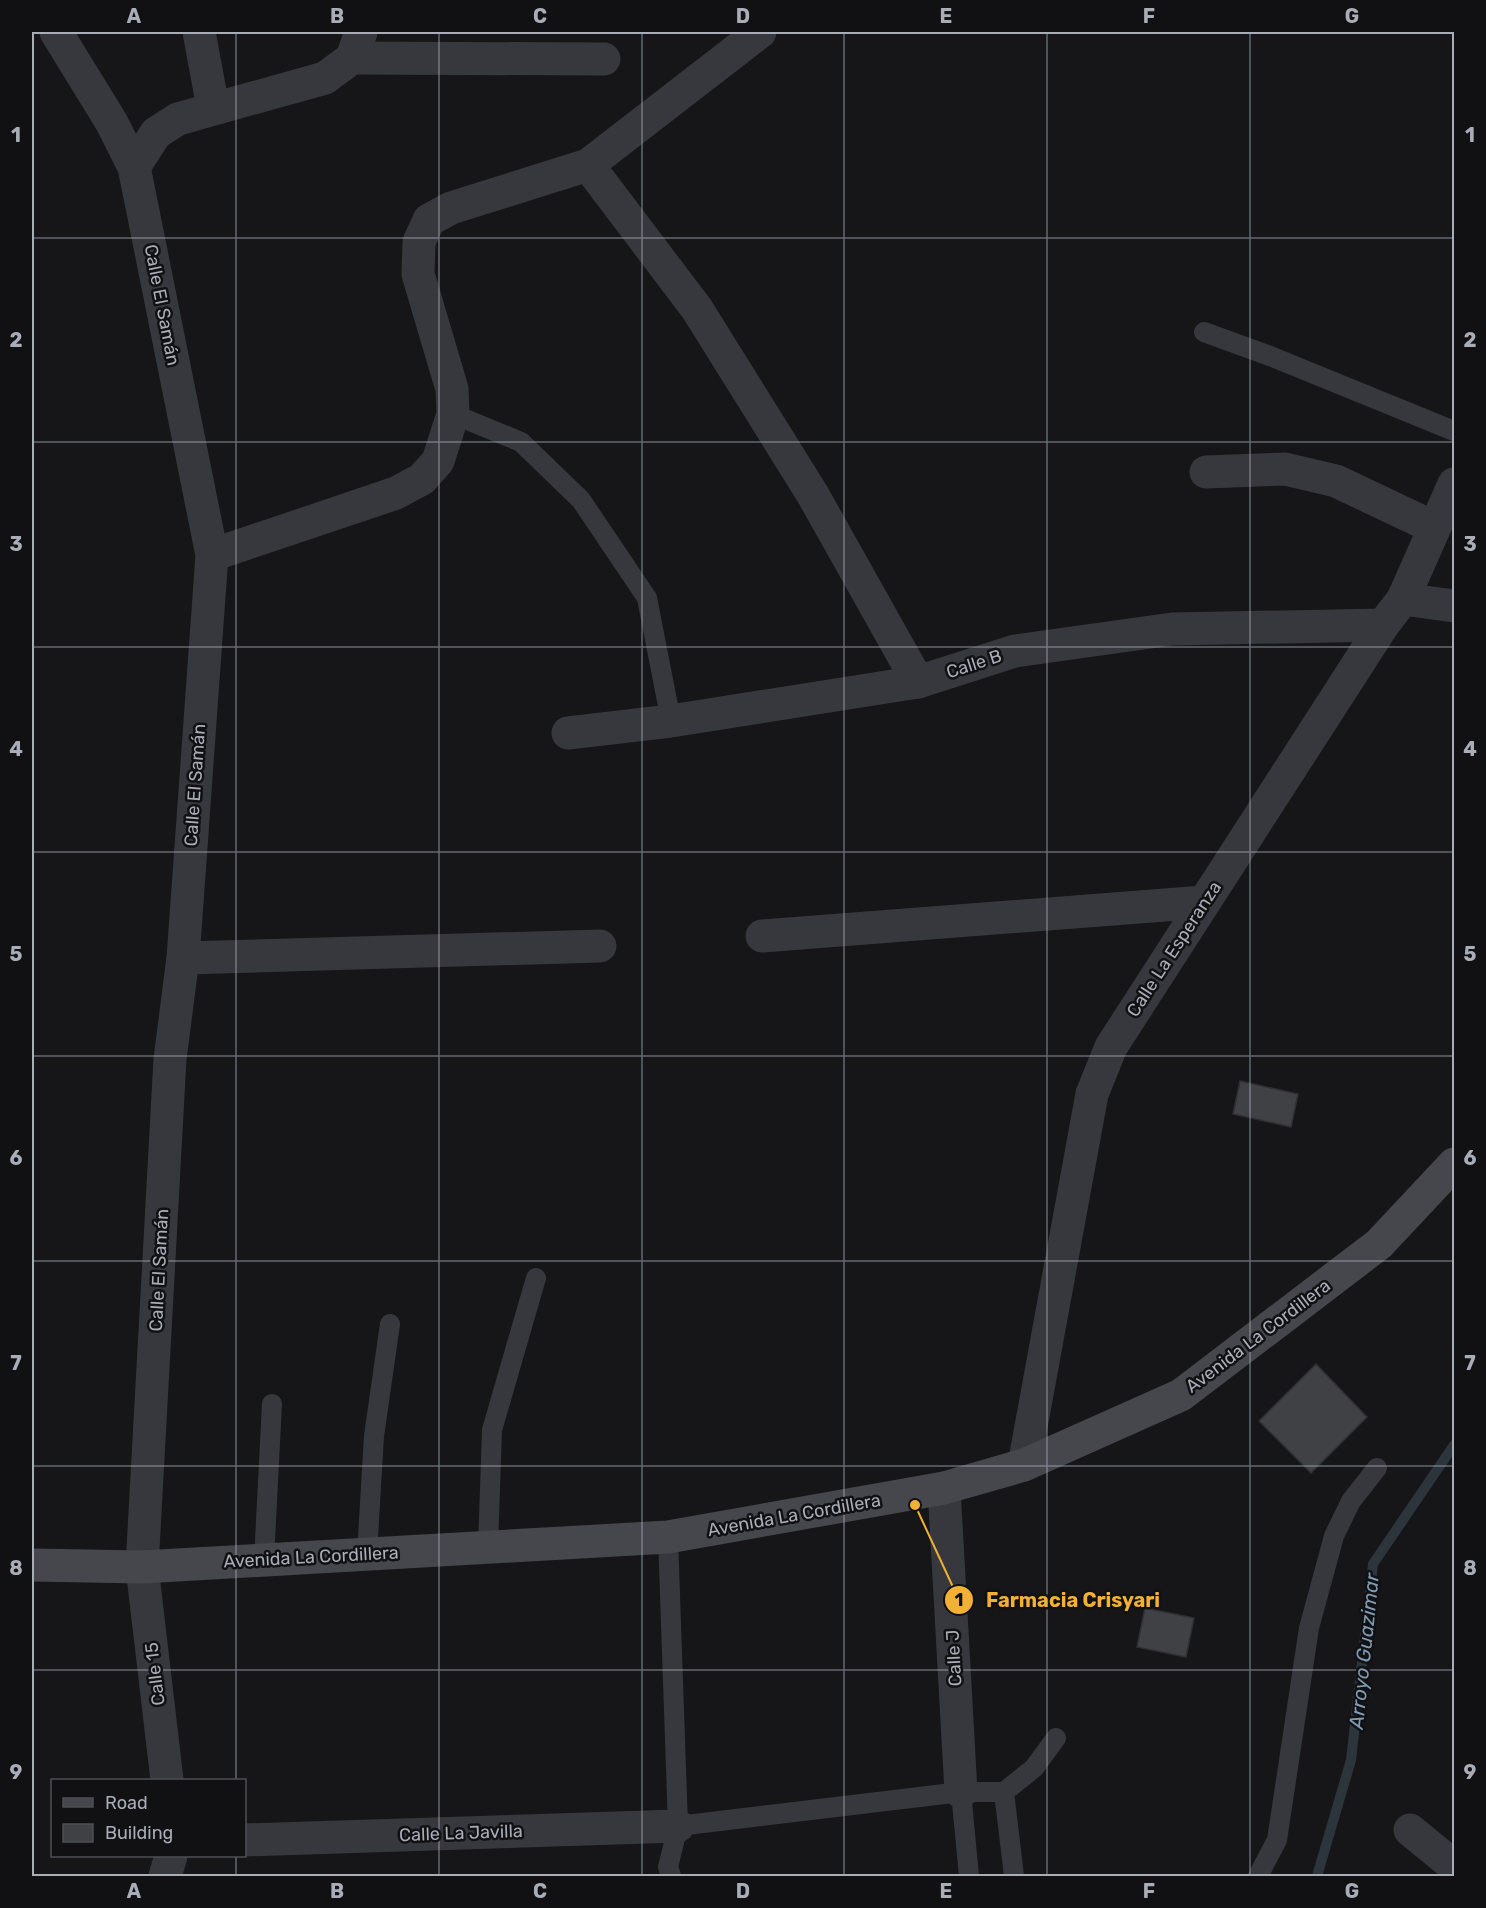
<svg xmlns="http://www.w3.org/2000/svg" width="1486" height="1908" viewBox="0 0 1486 1908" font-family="Rubik,sans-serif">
  <rect width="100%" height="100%" fill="#161618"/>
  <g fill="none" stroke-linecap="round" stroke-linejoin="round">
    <!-- stream -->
    <polyline stroke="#2c353c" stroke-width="10" points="1317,1876 1351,1760 1373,1564 1454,1445"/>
  </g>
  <!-- building -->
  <g fill="#404145" stroke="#303034" stroke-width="1.5">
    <polygon points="1240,1081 1298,1094 1291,1127 1233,1114"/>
    <polygon points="1316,1364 1367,1417 1311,1473 1259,1421"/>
    <polygon points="1145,1608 1194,1618 1186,1657 1137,1647"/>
  </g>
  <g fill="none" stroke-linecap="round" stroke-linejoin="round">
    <!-- service -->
    <g stroke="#37383d" stroke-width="20">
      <polyline points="1204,332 1270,356 1454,431"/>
      <polyline points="453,414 521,442 581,500 647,598 671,721"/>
      <polyline points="668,1537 678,1826 668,1867 671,1876"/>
      <polyline points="488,1547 492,1430 536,1278"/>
      <polyline points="367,1554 374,1436 390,1324"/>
      <polyline points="264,1560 272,1404"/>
      <polyline points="961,1792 969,1876"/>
      <polyline points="678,1826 961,1792 1004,1792"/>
      <polyline points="1014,1876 1004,1792 1034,1768 1056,1738"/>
      <polyline points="1258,1876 1277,1840 1309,1628 1334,1536 1351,1501 1377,1468"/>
    </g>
    <!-- minor -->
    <g stroke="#37383d" stroke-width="33">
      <polyline points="56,32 112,123 134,167 212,555 183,958 170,1059 142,1567 167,1780"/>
      <polyline points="199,32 213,108"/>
      <polyline points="352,58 604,59"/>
      <polyline points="588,165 697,309 813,495 918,682"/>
      <polyline points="134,167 156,133 178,119 325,78 352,58 361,32"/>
      <polyline points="1206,472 1285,469 1336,481 1433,527"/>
      <polyline points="212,555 396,493 422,479 438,461 453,414 452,389 418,274 419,242 429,220 451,208 588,165 760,32"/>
      <polyline points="1403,599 1454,606"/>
      <polyline points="568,733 671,721 918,682 1015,651 1172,629 1383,625"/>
      <polyline points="762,936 1204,902"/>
      <polyline points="183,958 600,946"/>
      <polyline points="1024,1465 1092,1094 1111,1047 1383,625 1403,599 1454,484"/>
      <polyline points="944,1488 961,1792"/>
      <polyline points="1410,1830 1454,1866"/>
      <polyline points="244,1840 678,1826"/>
      <polyline points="165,1876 171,1856"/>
    </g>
    <!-- secondary -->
    <polyline stroke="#45474d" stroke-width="33" points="32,1565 142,1567 668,1537 944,1488 1024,1465 1181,1395 1379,1244 1454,1164"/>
  </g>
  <!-- grid -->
  <path fill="none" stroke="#a8adb8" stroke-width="1.5" stroke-opacity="0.55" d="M236,32V1780M439,32V1876M642,32V1876M844,32V1876M1047,32V1876M1250,32V1876M32,238H1454M32,442H1454M32,647H1454M32,852H1454M32,1056H1454M32,1261H1454M32,1466H1454M32,1670H1454M236,1856V1876"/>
  <g text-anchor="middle" stroke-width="5" stroke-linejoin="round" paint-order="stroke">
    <!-- street labels -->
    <g font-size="18" fill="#a8adb8" stroke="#111113">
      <text transform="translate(162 305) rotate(79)" y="6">Calle El Samán</text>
      <text transform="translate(974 664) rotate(-18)" y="6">Calle B</text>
      <text transform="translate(195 785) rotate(-86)" y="6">Calle El Samán</text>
      <text transform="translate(1174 949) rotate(-57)" y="6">Calle La Esperanza</text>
      <text transform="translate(159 1270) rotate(-87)" y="6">Calle El Samán</text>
      <text transform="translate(1258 1336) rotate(-37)" y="6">Avenida La Cordillera</text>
      <text transform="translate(794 1515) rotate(-10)" y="6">Avenida La Cordillera</text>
      <text transform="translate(311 1557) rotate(-3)" y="6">Avenida La Cordillera</text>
      <text transform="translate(954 1658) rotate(-93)" y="6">Calle J</text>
      <text transform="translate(155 1674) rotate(-97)" y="6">Calle 15</text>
      <text transform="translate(461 1833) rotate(-2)" y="6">Calle La Javilla</text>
    </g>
    <!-- water labels -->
    <g font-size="20" font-style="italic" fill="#7f9bb3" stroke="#111113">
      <text transform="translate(1364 1651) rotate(-84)" y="7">Arroyo Guazimar</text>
    </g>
  </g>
  <!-- callouts -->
  <path fill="none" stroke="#f2b134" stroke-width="2" d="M915 1505L959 1600"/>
  <g fill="#f2b134" stroke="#111113" stroke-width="2">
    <circle cx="915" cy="1505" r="6"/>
    <circle cx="959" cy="1600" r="15"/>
  </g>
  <g font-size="18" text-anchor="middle" font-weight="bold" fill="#111">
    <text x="959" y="1606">1</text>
  </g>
  <g font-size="20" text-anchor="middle" font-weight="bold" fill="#f2b134" stroke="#111113" stroke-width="5" stroke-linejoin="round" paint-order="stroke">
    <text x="1073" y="1607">Farmacia Crisyari</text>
  </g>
  <!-- border -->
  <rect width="1486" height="1908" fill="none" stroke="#111113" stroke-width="66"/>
  <!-- legend -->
  <rect x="51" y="1779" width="195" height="78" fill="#111113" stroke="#4d4f55" stroke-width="1.5"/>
  <rect x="63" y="1798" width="30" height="9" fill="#45474d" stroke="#4d4f55" stroke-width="1.5"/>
  <text x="105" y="1809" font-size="18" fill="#a8adb8">Road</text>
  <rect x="63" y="1824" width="30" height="18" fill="#404145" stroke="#4d4f55" stroke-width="1.5"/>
  <text x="105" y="1839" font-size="18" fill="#a8adb8">Building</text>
  <rect x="33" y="33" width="1420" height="1842" fill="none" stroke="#a8adb8" stroke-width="2"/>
  <g font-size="20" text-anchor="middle" font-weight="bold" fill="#a8adb8">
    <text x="134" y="23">A</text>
    <text x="337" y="23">B</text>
    <text x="540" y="23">C</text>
    <text x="743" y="23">D</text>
    <text x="946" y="23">E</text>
    <text x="1149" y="23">F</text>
    <text x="1352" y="23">G</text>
    <text x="16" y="142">1</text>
    <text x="1470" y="142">1</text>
    <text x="16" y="347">2</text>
    <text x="1470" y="347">2</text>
    <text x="16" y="551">3</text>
    <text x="1470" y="551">3</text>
    <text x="16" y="756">4</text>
    <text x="1470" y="756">4</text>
    <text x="16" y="961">5</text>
    <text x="1470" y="961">5</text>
    <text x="16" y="1165">6</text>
    <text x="1470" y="1165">6</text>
    <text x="16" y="1370">7</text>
    <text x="1470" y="1370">7</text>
    <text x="16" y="1575">8</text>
    <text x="1470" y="1575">8</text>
    <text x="16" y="1779">9</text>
    <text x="1470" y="1779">9</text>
    <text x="134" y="1898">A</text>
    <text x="337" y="1898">B</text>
    <text x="540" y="1898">C</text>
    <text x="743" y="1898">D</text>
    <text x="946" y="1898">E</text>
    <text x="1149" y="1898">F</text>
    <text x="1352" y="1898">G</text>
  </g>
</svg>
